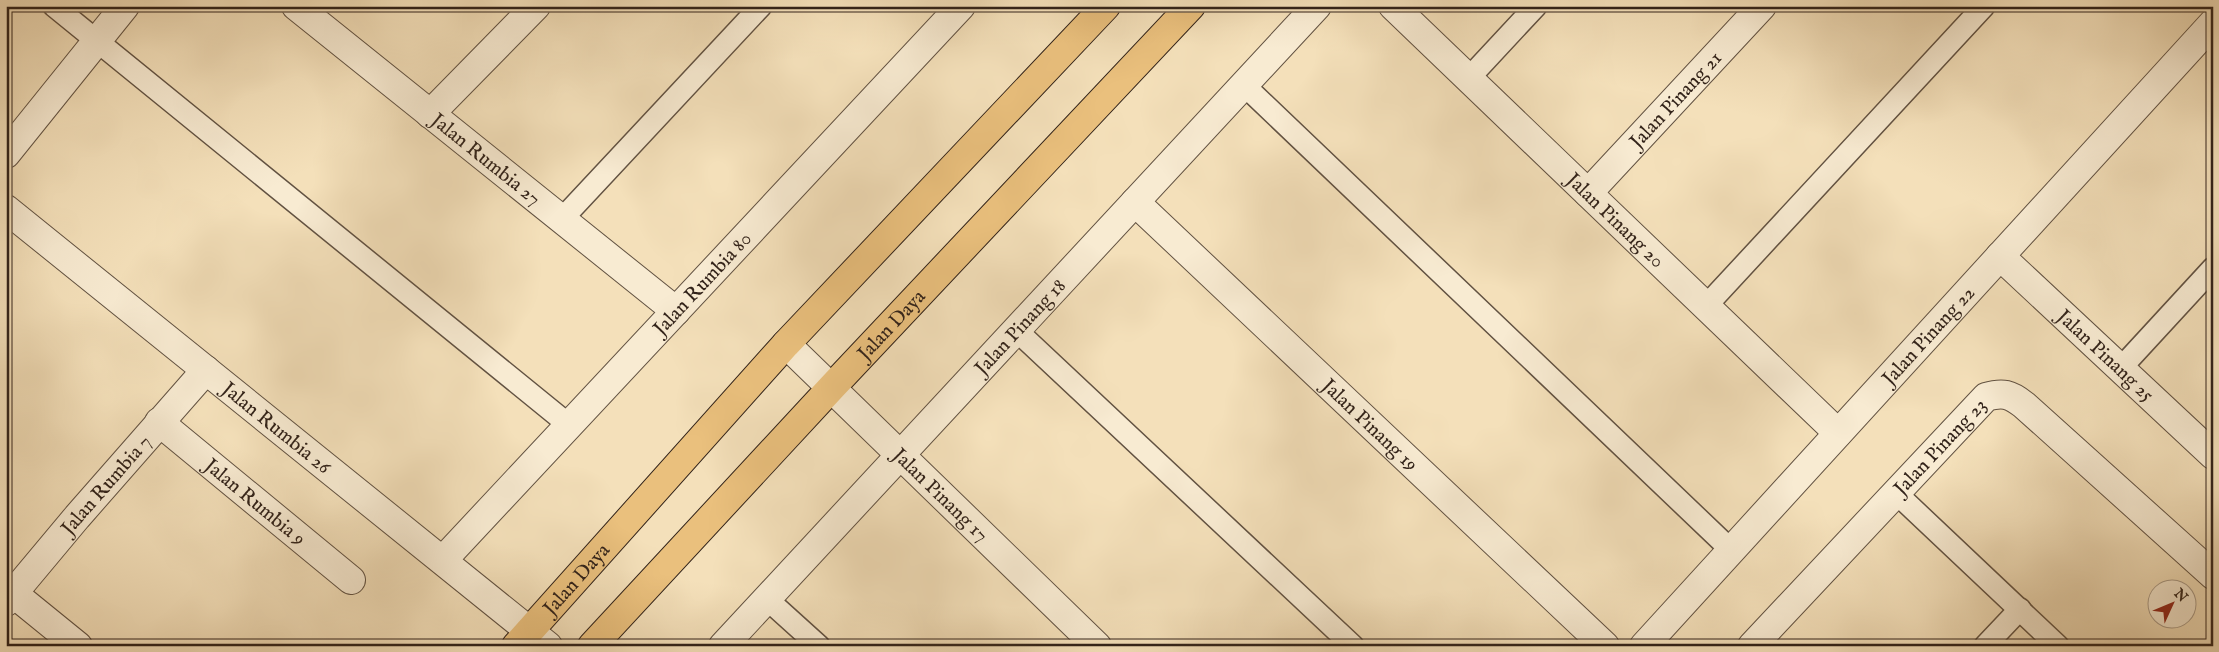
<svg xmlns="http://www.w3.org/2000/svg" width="2219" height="652" viewBox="0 0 2219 652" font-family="'IM FELL English',serif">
  <rect width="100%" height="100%" fill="#f4e0ba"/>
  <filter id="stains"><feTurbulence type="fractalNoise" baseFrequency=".004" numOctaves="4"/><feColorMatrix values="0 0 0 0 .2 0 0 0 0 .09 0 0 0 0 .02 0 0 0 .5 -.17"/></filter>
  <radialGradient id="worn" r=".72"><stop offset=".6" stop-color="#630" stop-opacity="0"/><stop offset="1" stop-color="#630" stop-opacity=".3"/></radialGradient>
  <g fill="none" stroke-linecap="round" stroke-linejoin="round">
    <!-- service casing -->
    <g stroke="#625242" stroke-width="24">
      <g id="service">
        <polyline points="54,6 569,425"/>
        <polyline points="1469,78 1536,6"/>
        <polyline points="1244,85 1731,550"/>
        <polyline points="562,219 761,6"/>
        <polyline points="1706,306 1984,6"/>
        <polyline points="1016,330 1353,646"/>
        <polyline points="2120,369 2213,268"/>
        <polyline points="1896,493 2058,646"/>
        <polyline points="767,599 819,646"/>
        <polyline points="1985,646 2020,609"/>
      </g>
    </g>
    <!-- minor casing -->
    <g stroke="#625242" stroke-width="30">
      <g id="minor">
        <path id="s1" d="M296,6L676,311"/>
        <path id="s2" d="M1393,6L1838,433"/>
        <polyline points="430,114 536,6"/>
        <polyline points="6,154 125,6"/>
        <path id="s3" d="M1588,193L1762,6"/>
        <path id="s4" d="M1135,202L1605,646"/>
        <path id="s5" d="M6,209L548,646"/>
        <path id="s6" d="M2000,256L2213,455"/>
        <path id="s7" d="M786,344L1097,646"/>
        <path id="s8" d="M159,422L351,580"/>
        <path id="s9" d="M443,560L961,6"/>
        <polyline points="14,594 78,646"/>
        <path id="s10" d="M6,602L77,517L206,370"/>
        <path id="s11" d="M723,646L1317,6"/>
        <path id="s12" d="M1644,646L2213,23"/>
        <path id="s13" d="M1752,646L1986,397C2003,392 2010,394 2024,405L2213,575"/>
      </g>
    </g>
    <!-- primary casing -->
    <g stroke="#32231a" stroke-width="30">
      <g id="primary">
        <path id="s14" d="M516,646L786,344L1106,6"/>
        <path id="s15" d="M592,646L832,387L1191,6"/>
      </g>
    </g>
    <!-- service -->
    <use href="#service" stroke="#f8ebd2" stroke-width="21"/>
    <!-- minor -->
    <use href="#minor" stroke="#f8ebd2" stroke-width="28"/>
    <!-- primary -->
    <use href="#primary" stroke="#eac07d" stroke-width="28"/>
  </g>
  <g text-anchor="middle" stroke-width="4.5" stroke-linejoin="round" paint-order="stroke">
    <!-- street labels -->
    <g font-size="20" fill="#32231a" stroke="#f8ebd2">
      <text dy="7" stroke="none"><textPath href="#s3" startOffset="128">Jalan Pinang 21</textPath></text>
      <text dy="7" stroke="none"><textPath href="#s1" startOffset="244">Jalan Rumbia 27</textPath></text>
      <text dy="7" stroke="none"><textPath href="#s2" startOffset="309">Jalan Pinang 20</textPath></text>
      <text dy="7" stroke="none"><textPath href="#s9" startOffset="379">Jalan Rumbia 80</textPath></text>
      <text dy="7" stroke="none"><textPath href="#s15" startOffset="439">Jalan Daya</textPath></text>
      <text dy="7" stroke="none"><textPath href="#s11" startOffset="436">Jalan Pinang 18</textPath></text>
      <text dy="7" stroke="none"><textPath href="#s12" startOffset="421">Jalan Pinang 22</textPath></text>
      <text dy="7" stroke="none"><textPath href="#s6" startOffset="145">Jalan Pinang 25</textPath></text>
      <text dy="7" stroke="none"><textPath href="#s4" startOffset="324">Jalan Pinang 19</textPath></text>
      <text dy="7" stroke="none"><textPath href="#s5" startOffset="348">Jalan Rumbia 26</textPath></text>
      <text dy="7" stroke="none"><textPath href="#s13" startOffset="274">Jalan Pinang 23</textPath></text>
      <text dy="7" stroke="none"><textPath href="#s10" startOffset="154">Jalan Rumbia 7</textPath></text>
      <text dy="7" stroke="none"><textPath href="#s7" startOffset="216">Jalan Pinang 17</textPath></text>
      <text dy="7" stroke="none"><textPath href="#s8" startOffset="125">Jalan Rumbia 9</textPath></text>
      <text dy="7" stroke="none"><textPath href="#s14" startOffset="90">Jalan Daya</textPath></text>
    </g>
  </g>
  <!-- margin -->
  <rect width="2219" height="652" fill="none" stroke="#f4e0ba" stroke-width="25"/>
  <rect x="8" y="8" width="2204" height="637" fill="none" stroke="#32231a" stroke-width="2.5"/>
  <rect x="12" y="12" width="2194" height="627" fill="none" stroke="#32231a"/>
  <!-- north arrow -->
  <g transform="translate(2172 604) rotate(46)"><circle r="24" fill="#f8ebd2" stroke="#a99b88"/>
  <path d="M0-4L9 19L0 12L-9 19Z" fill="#8f2418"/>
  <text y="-8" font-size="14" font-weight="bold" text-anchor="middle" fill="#32231a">N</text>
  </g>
  <rect width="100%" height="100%" filter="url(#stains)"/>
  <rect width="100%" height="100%" fill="url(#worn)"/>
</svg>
